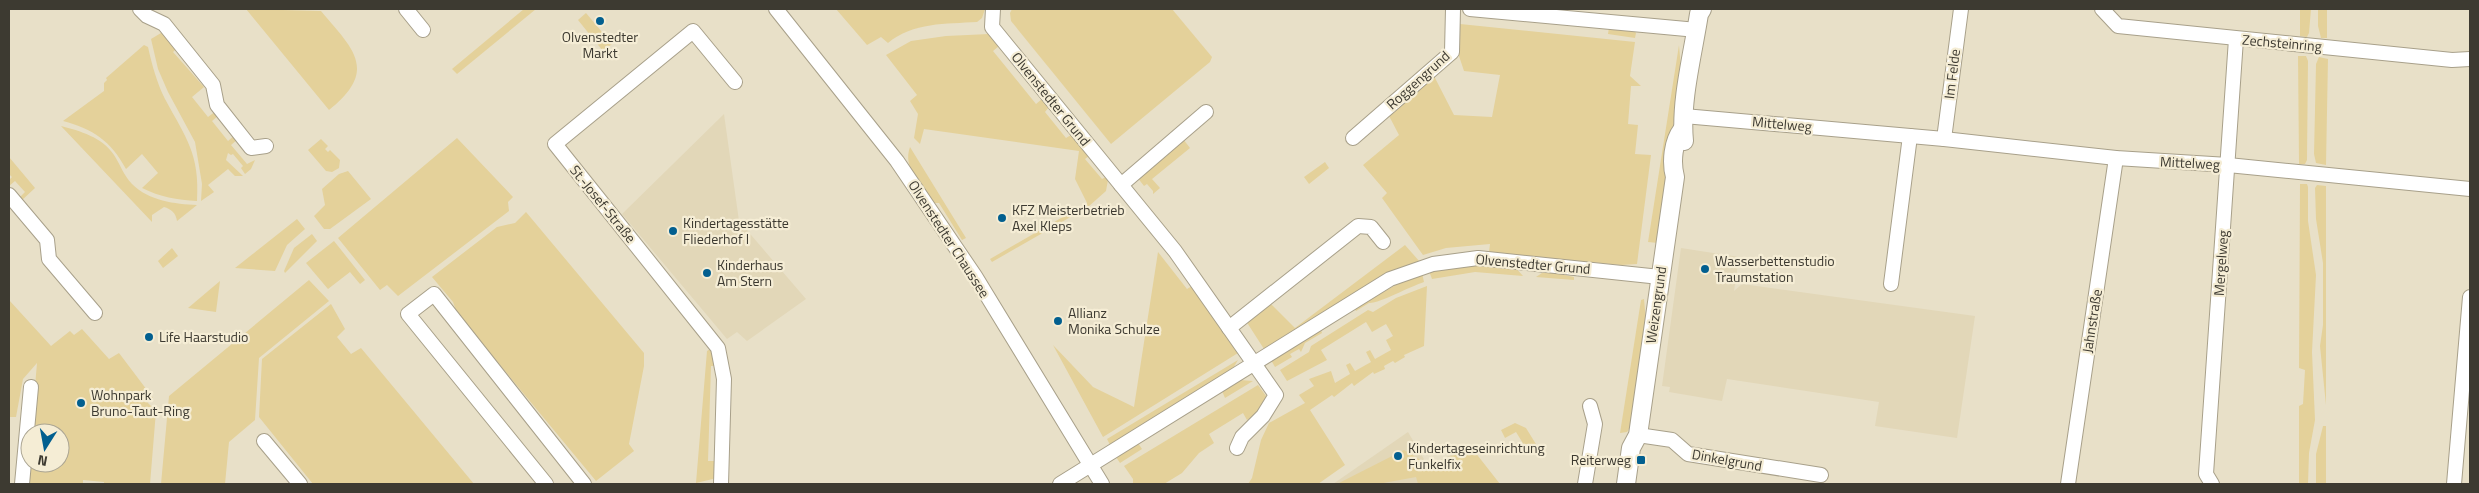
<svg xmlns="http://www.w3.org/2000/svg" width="2479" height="493" viewBox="0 0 2479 493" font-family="'Titillium Web',sans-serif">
  <rect width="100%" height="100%" fill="#e8e0c8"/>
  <!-- built -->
  <g fill="#e2d7b8">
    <polygon points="724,114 739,221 806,299 747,341 737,332 727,339 622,214"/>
    <polygon points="1681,248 1739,257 1734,291 1742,284 1975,316 1957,438 1875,426 1879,402 1727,379 1722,401 1669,392 1670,387 1662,386"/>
    <polygon points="1408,432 1428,466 1471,445 1493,484 1333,484"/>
  </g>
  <!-- green -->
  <g fill="#e4d19a">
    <path d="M246,9L321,11C353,49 379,70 329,110Z"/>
    <polygon points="524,9 536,9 457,74 452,69"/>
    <path d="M836,9H985L982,18L977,22C946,24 913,22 888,43L881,37L867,45Z"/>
    <polygon points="1012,9 1172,9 1212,57 1210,62 1111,144 1011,21 1010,13"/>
    <polygon points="2300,9 2311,9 2309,33 2307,37 2300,36"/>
    <polygon points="2318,9 2327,9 2327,38 2321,38 2318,26"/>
    <polygon points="586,13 612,44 603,51 578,20"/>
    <polygon points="1460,24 1635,42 1630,76 1641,86 1631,86 1628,124 1638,125 1635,154 1651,155 1637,264 1621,265 1489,252 1490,244 1446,248 1423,255 1382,198 1387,193 1363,165 1399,135 1388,114 1434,76 1454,115 1492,117 1500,75 1464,71 1456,47"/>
    <polygon points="1609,27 1633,29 1636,33 1635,38 1608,34"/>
    <polygon points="161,33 164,33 178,47 173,52 204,87 192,97 208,117 216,111 219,115 212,121 228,141 235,135 238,139 231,145 247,164 255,160 251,169 245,174 241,168 243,166 233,154 231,155 228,153 226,160 243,176 235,176 228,169 208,185 214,192 201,201 202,184 195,142 168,92 158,69 151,39"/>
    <polygon points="989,34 999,46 993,51 1036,104 1042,99 1049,107 1045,112 1066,138 1071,135 1089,156 1085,159 1102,179 1106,177 1108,180 1106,191 1088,207 992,262 990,259 1087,203 1075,179 1079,151 924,129 920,144 914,138 918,114 910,101 917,95 886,55 911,41 946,36"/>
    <path d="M144,45L148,47C152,65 157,83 165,99C186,138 200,154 197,201C177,200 160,197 142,188L158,173L142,154L126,169C111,141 93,129 63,121L104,91V83L107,80L106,78Z"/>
    <polygon points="1679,45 1681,68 1658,243 1648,242"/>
    <polygon points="2298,56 2306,56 2308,61 2307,160 2305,164 2299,164"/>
    <polygon points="2319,57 2328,59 2326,165 2316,163 2314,154 2316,64"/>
    <path d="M61,126C80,131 102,137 114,155C120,164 124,176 132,184C149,201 175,204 197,205L177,221C176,213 171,209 164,207L152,215V222Z"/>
    <polygon points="457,138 513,197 508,202 509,211 398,296 387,285 380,290 338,238"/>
    <polygon points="321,139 328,146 325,149 328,152 330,150 340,160 339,168 332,172 326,171 308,150"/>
    <polygon points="1183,139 1190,148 1152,179 1160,188 1153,194 1153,191 1147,184 1144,186 1137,177"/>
    <path d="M910,147L966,238L962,240L939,203H933C922,186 902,168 910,147Z"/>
    <polygon points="9,157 35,188 21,201 19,198 25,192 15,181 9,186 9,180 12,177 9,174"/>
    <polygon points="1325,162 1329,168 1309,184 1304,177"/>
    <polygon points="348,171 371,199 330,229 324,229 314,216 325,205 322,189 339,174"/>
    <polygon points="2300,184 2307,184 2308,187 2308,221 2316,275 2312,352 2315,420 2309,453 2308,484 2299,484 2299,406 2303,404 2305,370 2299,368"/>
    <polygon points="2317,185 2326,186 2326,405 2320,346 2323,325 2323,263 2316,219 2315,188"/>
    <polygon points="526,212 644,353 644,366 629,444 634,451 596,481 457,313 453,302 432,277 497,227 515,223"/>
    <polygon points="297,219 305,229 287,245 275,271 235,268"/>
    <polygon points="312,234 317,241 285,273 284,271 294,248"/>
    <polygon points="334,241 365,280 360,284 350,272 328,289 306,263"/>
    <polygon points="1405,245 1420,262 1264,349 1246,321 1271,304 1295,328"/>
    <polygon points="172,248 178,256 163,268 158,261"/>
    <polygon points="1158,252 1187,289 1192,286 1238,353 1103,437 1053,345 1093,387 1134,407"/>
    <polygon points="1473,264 1515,267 1523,276 1475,272 1432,279 1429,271"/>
    <polygon points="1545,271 1574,277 1574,280 1536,277"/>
    <path d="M1422,273L1424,282C1411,286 1378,304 1369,303L1356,311L1354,308L1405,280Z"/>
    <polygon points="309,280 329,301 259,358 255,420 229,442 225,484 161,484 169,396"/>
    <polygon points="220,281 216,312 188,308"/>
    <polygon points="1427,286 1424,346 1404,355 1405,357 1395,363 1393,361 1384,366 1385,369 1374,374 1373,372 1354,386 1352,383 1334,397 1332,395 1310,410 1345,465 1318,484 1248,484 1252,478 1261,440 1269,423 1305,403 1299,395 1314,386 1309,379 1331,371 1335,383 1350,374 1346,365 1350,363 1355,371 1371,362 1366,352 1370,350 1375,359 1391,350 1386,340 1393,336 1386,324 1372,332 1366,322 1321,350 1327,360 1287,381 1280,370 1309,352 1311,346 1368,310 1373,312 1396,298"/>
    <polygon points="1644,299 1646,321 1631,426 1627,432 1620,433 1641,300"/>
    <polygon points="9,300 51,346 70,331 74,335 82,329 109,359 119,353 153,398 147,402 156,411 150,484 104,484 104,482 83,480 83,484 27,484 30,463 60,463 60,433 31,433 37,363 23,379 16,417 9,417"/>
    <polygon points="331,304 345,329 337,337 351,354 361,348 474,484 313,484 259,417 262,359"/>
    <polygon points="1321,330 1322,333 1305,343 1301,352 1299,349 1290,354 1292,357 1275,367 1271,360"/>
    <polygon points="712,348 718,366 711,366 708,461 718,461 717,478 696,483 707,351"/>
    <polygon points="1238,360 1232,370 1110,445 1107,439"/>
    <polygon points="1240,380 1253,381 1225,398 1222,391"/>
    <polygon points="1258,385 1266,396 1263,410 1247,420 1243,413 1209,434 1214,443 1199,453 1182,473 1164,484 1133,484 1133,479 1124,466"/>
    <polygon points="1515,423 1526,428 1539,449 1529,453 1516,432 1505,438 1501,430"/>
    <polygon points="2323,426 2326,426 2326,484 2316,484 2316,454"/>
    <polygon points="1138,443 1142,449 1120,463 1116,457"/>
    <polygon points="1471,447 1500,484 1418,484 1416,477 1378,484 1337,484 1404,450 1430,466"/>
  </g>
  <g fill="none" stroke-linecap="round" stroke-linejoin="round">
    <!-- minor casing -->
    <g stroke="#a8a08a" stroke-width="16">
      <g id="minor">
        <polyline points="140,9 147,16 164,24 213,85 217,105 251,148 266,146"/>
        <polyline points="406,9 423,30"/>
        <polyline points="776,9 897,161 975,276 1102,484"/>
        <polyline points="993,9 992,27 1175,251 1276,395 1263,416 1242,437 1237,448"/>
        <polyline points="1470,9 1697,30"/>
        <polyline points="2102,9 2118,26 2452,60 2470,59"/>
        <polyline points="1684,116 1944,139 2116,158 2228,165 2470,189"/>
        <polyline points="1353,138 1452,52 1453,9"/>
        <polyline points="1944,139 1961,9"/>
        <polyline points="1121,185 1206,112"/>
        <polyline points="9,195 47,240 49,259 95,313"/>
        <polyline points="1891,284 1910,136"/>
        <polyline points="1229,328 1358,226 1371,227 1383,242"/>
        <polyline points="1638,435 1672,440 1688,454 1821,475"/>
        <polyline points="264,441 300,484"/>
        <polyline points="22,484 31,387"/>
        <polyline points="546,484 408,314 434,294 584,484"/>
        <polyline points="721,484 724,379 718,348 555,144 693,31 735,82"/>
        <polyline points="1060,484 1390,279 1433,264 1478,258 1660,277"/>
        <polyline points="1585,484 1595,424 1590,406"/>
        <polyline points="2068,484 2116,158"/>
        <polyline points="2212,484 2206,474 2236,39"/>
        <polyline points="2454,484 2470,297"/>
      </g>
    </g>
    <!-- major casing -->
    <g stroke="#a8a08a" stroke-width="20">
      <g id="major">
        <path d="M1684,141C1680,102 1693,53 1699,14L1702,9"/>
        <path d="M1626,484L1631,448L1638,435L1675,177C1671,162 1673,142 1682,130"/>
      </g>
    </g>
    <!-- minor -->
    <use href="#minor" stroke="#fff" stroke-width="14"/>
    <!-- major -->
    <use href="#major" stroke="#fff" stroke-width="18"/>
  </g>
  <!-- markers -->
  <g fill="#025f8f" stroke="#f5edd5" stroke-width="2">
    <circle cx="600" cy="21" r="5"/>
    <circle cx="1002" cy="218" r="5"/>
    <circle cx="673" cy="231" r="5"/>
    <circle cx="1705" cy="269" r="5"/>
    <circle cx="707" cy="273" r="5"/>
    <circle cx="1058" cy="321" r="5"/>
    <circle cx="149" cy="337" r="5"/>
    <circle cx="81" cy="403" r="5"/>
    <circle cx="1398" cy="456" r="5"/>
    <rect x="1636" y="455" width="10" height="10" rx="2.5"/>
  </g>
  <g text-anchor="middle" stroke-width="4.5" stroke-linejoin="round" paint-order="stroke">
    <!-- poi labels -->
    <g font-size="14" fill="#3d3a31" stroke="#f5edd5" text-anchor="start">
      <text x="600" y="42" text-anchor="middle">Olvenstedter<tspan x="600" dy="16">Markt</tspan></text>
      <text x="1012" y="215">KFZ Meisterbetrieb<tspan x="1012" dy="16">Axel Kleps</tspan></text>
      <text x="683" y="228">Kindertagesstätte<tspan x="683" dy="16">Fliederhof I</tspan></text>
      <text x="1715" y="266">Wasserbettenstudio<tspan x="1715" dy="16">Traumstation</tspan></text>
      <text x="717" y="270">Kinderhaus<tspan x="717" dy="16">Am Stern</tspan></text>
      <text x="1068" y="318">Allianz<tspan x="1068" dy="16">Monika Schulze</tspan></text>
      <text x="159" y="342">Life Haarstudio</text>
      <text x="91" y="400">Wohnpark<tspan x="91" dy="16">Bruno-Taut-Ring</tspan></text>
      <text x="1408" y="453">Kindertageseinrichtung<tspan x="1408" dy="16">Funkelfix</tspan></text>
      <text x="1631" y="465" text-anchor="end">Reiterweg</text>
    </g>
    <!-- street labels -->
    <g font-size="14" fill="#3d3a31" stroke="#f5edd5">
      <text transform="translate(2282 43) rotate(5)" y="5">Zechsteinring</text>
      <text transform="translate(1952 74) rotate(-83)" y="5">Im Felde</text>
      <text transform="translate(1418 80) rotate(-42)" y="5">Roggengrund</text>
      <text transform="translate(1051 99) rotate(51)" y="5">Olvenstedter Grund</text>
      <text transform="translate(1782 124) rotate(5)" y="5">Mittelweg</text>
      <text transform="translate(2190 163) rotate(3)" y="5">Mittelweg</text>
      <text transform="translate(603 204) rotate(51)" y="5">St.-Josef-Straße</text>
      <text transform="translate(949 239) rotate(57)" y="5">Olvenstedter Chaussee</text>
      <text transform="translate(2221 263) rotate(-86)" y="5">Mergelweg</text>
      <text transform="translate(1533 264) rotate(5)" y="5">Olvenstedter Grund</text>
      <text transform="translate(1656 305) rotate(-82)" y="5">Weizengrund</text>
      <text transform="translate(2092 321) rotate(-81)" y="5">Jahnstraße</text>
      <text transform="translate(1727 460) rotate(10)" y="5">Dinkelgrund</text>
    </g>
  </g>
  <!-- border -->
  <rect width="2479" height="493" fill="none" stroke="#3d3a31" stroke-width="20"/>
  <!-- north arrow -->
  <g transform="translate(45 448) rotate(191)"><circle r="24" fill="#f5edd5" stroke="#aba593"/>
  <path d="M0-4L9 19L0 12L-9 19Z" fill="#025f8f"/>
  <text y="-8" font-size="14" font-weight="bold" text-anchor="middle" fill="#3d3a31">N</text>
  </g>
</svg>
